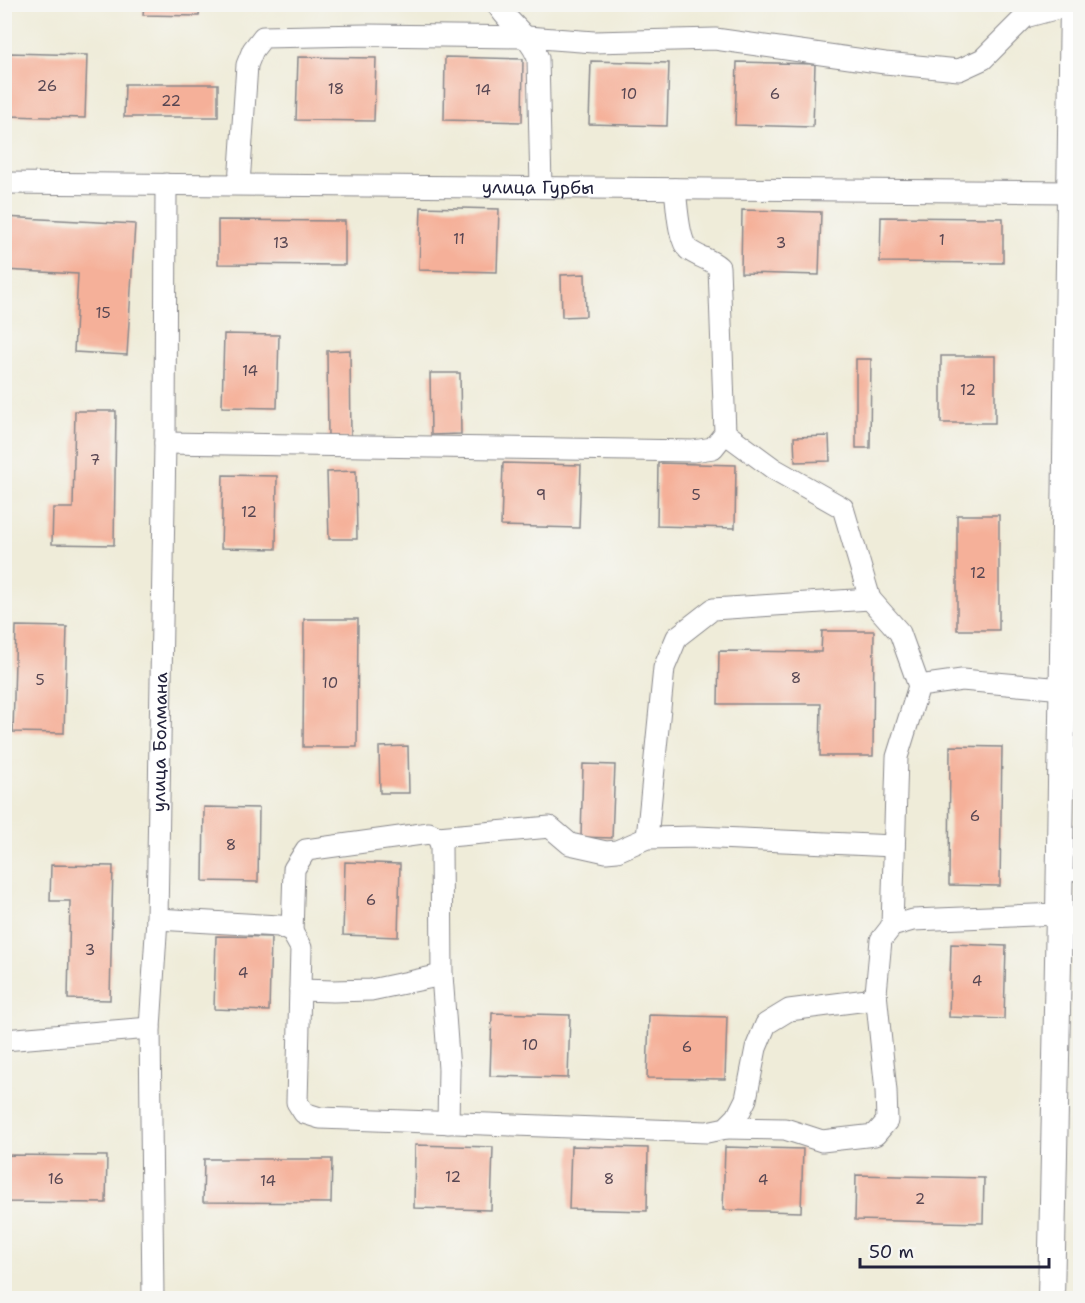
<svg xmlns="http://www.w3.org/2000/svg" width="1085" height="1303" viewBox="0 0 1085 1303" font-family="'Shantell Sans',sans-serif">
  <rect width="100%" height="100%" fill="#f6f6f2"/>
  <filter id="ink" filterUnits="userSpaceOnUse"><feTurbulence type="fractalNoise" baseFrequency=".0167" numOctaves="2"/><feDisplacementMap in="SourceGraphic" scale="12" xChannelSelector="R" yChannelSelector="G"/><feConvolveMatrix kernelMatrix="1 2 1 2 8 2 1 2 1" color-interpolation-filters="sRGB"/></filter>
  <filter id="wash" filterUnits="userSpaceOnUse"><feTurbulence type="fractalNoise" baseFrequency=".008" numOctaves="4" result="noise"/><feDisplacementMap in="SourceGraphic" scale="24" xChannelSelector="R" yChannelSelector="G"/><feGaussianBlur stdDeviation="1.35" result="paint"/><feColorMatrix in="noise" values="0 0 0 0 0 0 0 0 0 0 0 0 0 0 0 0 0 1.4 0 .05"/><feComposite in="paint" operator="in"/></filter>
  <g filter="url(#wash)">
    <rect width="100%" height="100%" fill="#efecd9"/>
    <g id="blocks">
      <!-- building -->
      <g fill="#f5b099">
        <polygon points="144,4 200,4 199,16 143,15"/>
        <polygon points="9,53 87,55 85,118 7,116"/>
        <polygon points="298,57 376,58 374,121 296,120"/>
        <polygon points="445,57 523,59 522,122 444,120"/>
        <polygon points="591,61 669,63 667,126 589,124"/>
        <polygon points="737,62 815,64 813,127 735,125"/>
        <polygon points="125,84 218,84 218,117 124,117"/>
        <polygon points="421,207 499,209 497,272 419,270"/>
        <polygon points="742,210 821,212 819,275 741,273"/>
        <polygon points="4,217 135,224 127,355 74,352 78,274 4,270"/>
        <polygon points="881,217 1003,218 1003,263 880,262"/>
        <polygon points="218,220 345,221 345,265 218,264"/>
        <polygon points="585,274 586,316 562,317 561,275"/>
        <polygon points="224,334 279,335 277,408 222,407"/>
        <polygon points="350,350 351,439 328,439 327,351"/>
        <rect x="941" y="356" width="54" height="67"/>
        <polygon points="856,359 871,359 870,448 856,448"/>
        <polygon points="430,373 460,373 461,434 431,435"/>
        <polygon points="75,411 116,411 114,545 52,544 53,508 73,508"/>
        <polygon points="829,436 830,461 795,462 794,437"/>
        <polygon points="503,463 581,465 579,528 501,526"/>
        <polygon points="658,463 736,465 735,528 657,526"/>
        <polygon points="356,471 357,539 329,539 327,472"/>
        <polygon points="223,475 277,476 276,549 221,548"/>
        <rect x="957" y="515" width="42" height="115"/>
        <polygon points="304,619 358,619 357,747 303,747"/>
        <polygon points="16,626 67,627 64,733 13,732"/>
        <polygon points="822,631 874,631 873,756 820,756 821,704 718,704 719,651 821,652"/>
        <polygon points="408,746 409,793 380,793 379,747"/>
        <polygon points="950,746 1002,747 1000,886 949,885"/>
        <polygon points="583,764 615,765 612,838 581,837"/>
        <polygon points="204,807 259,808 258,882 203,881"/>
        <polygon points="345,862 400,864 398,937 343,935"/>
        <polygon points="51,865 113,866 110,1000 68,999 70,901 50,901"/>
        <polygon points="216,936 271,937 269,1011 214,1009"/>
        <polygon points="951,944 1006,946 1004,1019 949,1017"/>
        <polygon points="492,1013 570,1015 568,1078 490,1076"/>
        <polygon points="649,1015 727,1017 725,1079 647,1078"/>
        <polygon points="415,1145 493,1147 491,1210 414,1208"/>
        <polygon points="571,1146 648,1148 647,1211 569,1209"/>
        <polygon points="725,1147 803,1149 801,1212 723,1210"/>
        <polygon points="4,1155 107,1156 106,1203 4,1202"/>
        <polygon points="204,1159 332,1159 331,1203 203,1202"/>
        <polygon points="856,1175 984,1178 983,1223 855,1220"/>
      </g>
    </g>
  </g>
  <g filter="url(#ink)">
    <use href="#blocks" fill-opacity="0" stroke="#88878a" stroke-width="1.5"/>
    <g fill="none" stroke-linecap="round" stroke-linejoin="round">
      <!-- service casing -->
      <g stroke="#88878a" stroke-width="13">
        <polyline id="service" points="1060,877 1080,874"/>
      </g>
      <!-- minor casing -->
      <g stroke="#88878a" stroke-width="23">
        <g id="minor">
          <path d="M497,4C508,24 529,34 538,58L541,187"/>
          <path id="s1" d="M4,183L1071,192"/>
          <polyline points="239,184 247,65 253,50 263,37 366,35 527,37 594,42 715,39 885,63 959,70 983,59 1025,17 1073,4"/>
          <polyline points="725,433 774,469 843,508 870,599 900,633 919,686"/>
          <path d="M165,443L693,451L713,448L725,433L719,267C710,259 698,257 689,250C678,241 677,203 675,189"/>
          <polyline points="438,837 550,827 570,844 606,852 617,851 647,838 697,837 894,846"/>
          <polyline points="647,838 664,668 677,637 713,609 870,599"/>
          <polyline points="157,919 279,926 292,932 301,948 297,1102 304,1113 320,1118 707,1132 726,1128 737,1117 746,1099 756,1048 766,1024 789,1010 867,1000 876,993 881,940 892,926 913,920 1059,914"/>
          <polyline points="892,926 897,757 919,686 962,680 1063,689"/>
          <polyline points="292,932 294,869 306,850 429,833 438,837 441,846 442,975 449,1069 448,1123"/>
          <polyline points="300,990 333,991 371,990 442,975"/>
          <polyline points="4,1040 150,1028"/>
          <polyline points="726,1128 785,1129 822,1141 875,1135 887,1121 886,1091 876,993"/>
          <path id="s2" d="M153,1298L150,1028L157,919L165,443L166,184"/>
        </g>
      </g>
      <!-- tertiary casing -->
      <g stroke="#88878a" stroke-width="28">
        <polyline id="tertiary" points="1051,1298 1059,914 1073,4"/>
      </g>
      <!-- service -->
      <use href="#service" stroke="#fff" stroke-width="10"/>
      <!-- minor -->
      <use href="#minor" stroke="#fff" stroke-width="21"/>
      <!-- tertiary -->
      <use href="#tertiary" stroke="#fff" stroke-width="26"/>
    </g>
  </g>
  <g text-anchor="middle" stroke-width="5" stroke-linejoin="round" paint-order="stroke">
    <!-- number labels -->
    <g font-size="15" fill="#574652">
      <text x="47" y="91">26</text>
      <text x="336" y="94">18</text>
      <text x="483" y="95">14</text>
      <text x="629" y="99">10</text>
      <text x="775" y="99">6</text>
      <text x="171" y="106">22</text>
      <text x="459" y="244">11</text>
      <text x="942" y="245">1</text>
      <text x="281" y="248">13</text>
      <text x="781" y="248">3</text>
      <text x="103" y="318">15</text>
      <text x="250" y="376">14</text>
      <text x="968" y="395">12</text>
      <text x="95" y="465">7</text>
      <text x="541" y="500">9</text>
      <text x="696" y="500">5</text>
      <text x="249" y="517">12</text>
      <text x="978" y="578">12</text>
      <text x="796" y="683">8</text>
      <text x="40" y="685">5</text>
      <text x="330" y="688">10</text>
      <text x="975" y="821">6</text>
      <text x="231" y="850">8</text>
      <text x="371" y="905">6</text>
      <text x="90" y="955">3</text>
      <text x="243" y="978">4</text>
      <text x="977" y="986">4</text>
      <text x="530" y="1050">10</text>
      <text x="687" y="1052">6</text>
      <text x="453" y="1182">12</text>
      <text x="56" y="1184">16</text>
      <text x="609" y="1184">8</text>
      <text x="763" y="1185">4</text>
      <text x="268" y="1186">14</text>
      <text x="920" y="1204">2</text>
    </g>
    <!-- street labels -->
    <g font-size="18" fill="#22223b" stroke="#f6f6f2">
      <text dy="6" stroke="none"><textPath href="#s1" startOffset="534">улица Гурбы</textPath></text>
      <text dy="6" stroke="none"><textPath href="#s2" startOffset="556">улица Болмана</textPath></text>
    </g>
  </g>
  <!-- margin -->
  <rect width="1085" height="1303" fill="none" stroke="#f6f6f2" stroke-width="24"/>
  <!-- scale -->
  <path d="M860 1258v9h189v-9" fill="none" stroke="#22223b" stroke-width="3"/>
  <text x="869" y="1258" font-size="18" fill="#22223b" stroke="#f6f6f2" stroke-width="4.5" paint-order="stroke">50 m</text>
</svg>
